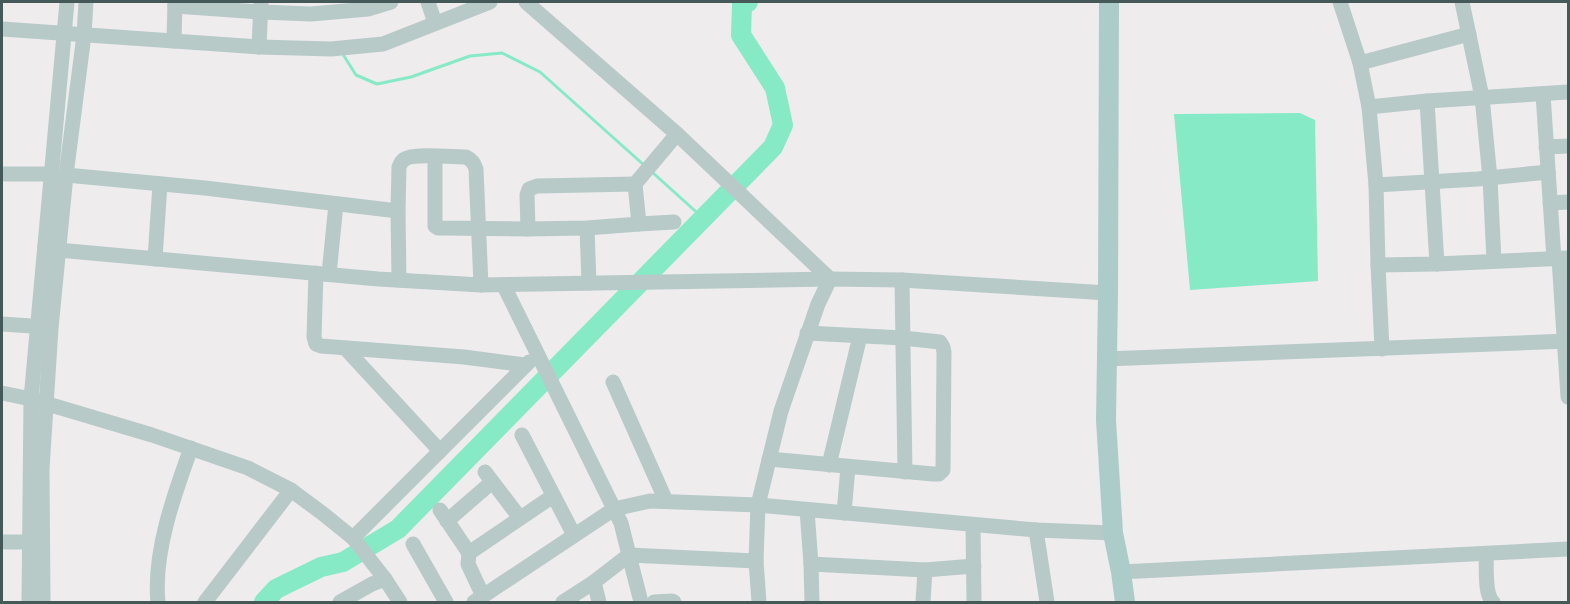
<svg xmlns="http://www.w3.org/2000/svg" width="1570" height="604" viewBox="0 0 1570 604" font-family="'Alegreya Sans',sans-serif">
  <rect width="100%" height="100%" fill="#efecee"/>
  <!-- water -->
  <polygon fill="#87eac6" points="1300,113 1315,120 1318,281 1190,290 1174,114"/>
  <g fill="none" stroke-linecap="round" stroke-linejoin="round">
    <!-- stream -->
    <g stroke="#87eac6" stroke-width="3">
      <polyline points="344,56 356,75 377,84 411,77 470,56 502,53 540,72 645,166"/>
      <polyline points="652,172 703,218"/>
    </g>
    <!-- river -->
    <polyline stroke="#87eac6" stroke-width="20" points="264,602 276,589 321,567 343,562 398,529 773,147 783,125 775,88 741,35 742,4 748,2"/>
    <!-- minor -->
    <g stroke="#b8cac8" stroke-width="15">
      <polyline points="428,2 435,23"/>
      <polyline points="526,2 677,134 830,279 818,304 781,411 758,505 756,561 759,602"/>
      <polyline points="1340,2 1360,63 1369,107 1376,185 1378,265 1382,349"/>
      <polyline points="1462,2 1482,97 1490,178 1494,261"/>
      <polyline points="175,6 261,12 311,14 368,9 391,2"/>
      <polyline points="2,29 259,47 331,49 383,44 490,2"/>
      <polyline points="174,41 175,2"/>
      <polyline points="259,47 261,2"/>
      <polyline points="1360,63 1469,34"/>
      <polyline points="1543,94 1554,259"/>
      <polyline points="1427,101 1437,264"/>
      <polyline points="1369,107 1427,101 1568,92"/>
      <polyline points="1546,147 1568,146"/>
      <polyline points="435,157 435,226 438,228 528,229"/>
      <polyline points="2,174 50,174"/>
      <polyline points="66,175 205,188 398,211 399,280"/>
      <polyline points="635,184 677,134"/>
      <polyline points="1376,185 1478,179 1548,172"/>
      <polyline points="1550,203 1568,202"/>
      <path d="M398,211L399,167C401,163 401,161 405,159C413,153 454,157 466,157C472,160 474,163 476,169L481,285"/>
      <polyline points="639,224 674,222"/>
      <polyline points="587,228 639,224 635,184 537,186 529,189 527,195 528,229 587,228 589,283"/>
      <polyline points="45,247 58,250 378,279 481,285 830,279 902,280 1108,293"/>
      <polyline points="155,259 160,184"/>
      <polyline points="1559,259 1568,397"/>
      <polyline points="1378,265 1437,264 1568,258"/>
      <polyline points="316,273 314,337 316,344 321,346 464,357 525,365"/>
      <polyline points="329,274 336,204"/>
      <polyline points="902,280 905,472"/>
      <polyline points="504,286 621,523 629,555 594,582 599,602"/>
      <polyline points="2,324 46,327"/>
      <polyline points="345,348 440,451"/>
      <polyline points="1106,359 1568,341"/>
      <polyline points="613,382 666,501"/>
      <polyline points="2,393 31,399 152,435 248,468 291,490 322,513 353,538 385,579 400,602"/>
      <polyline points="522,435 574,535"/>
      <polyline points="769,459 933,474 939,474 943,470 944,352 943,347 940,342 903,338 807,333"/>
      <polyline points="829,465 860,336"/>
      <polyline points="485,472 520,518"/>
      <polyline points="440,510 469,553"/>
      <polyline points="807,510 811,564"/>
      <polyline points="844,513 848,467"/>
      <polyline points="447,521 492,482"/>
      <polyline points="973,525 974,602"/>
      <polyline points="1036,530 1047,602"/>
      <polyline points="353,538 529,362"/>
      <polyline points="2,542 29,542"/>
      <polyline points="413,544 446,602"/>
      <path d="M1486,554C1487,567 1484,594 1493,602"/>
      <polyline points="1121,572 1568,549"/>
      <polyline points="483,596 468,564 469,553 553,496"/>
      <polyline points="29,602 31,399 67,2"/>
      <polyline points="43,602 42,469 51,328 66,175 84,35 86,2"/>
      <path d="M158,602C153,553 174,495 191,448"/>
      <polyline points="205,602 291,490"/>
      <polyline points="340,602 372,584 385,579"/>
      <polyline points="474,602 614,509 650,501 758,505 1036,530 1113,533"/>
      <polyline points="563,602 594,582"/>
      <polyline points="641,602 629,555 756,561"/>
      <polyline points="654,602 672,601 674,602"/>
      <polyline points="812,602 811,564 925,570 974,566"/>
      <polyline points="923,602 925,570"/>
    </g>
    <!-- major -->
    <polyline stroke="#acccc9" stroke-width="20" points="1109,2 1108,293 1106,420 1113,533 1121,572 1125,602"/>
  </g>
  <!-- border -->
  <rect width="1570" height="604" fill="none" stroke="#455a58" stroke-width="6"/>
</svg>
